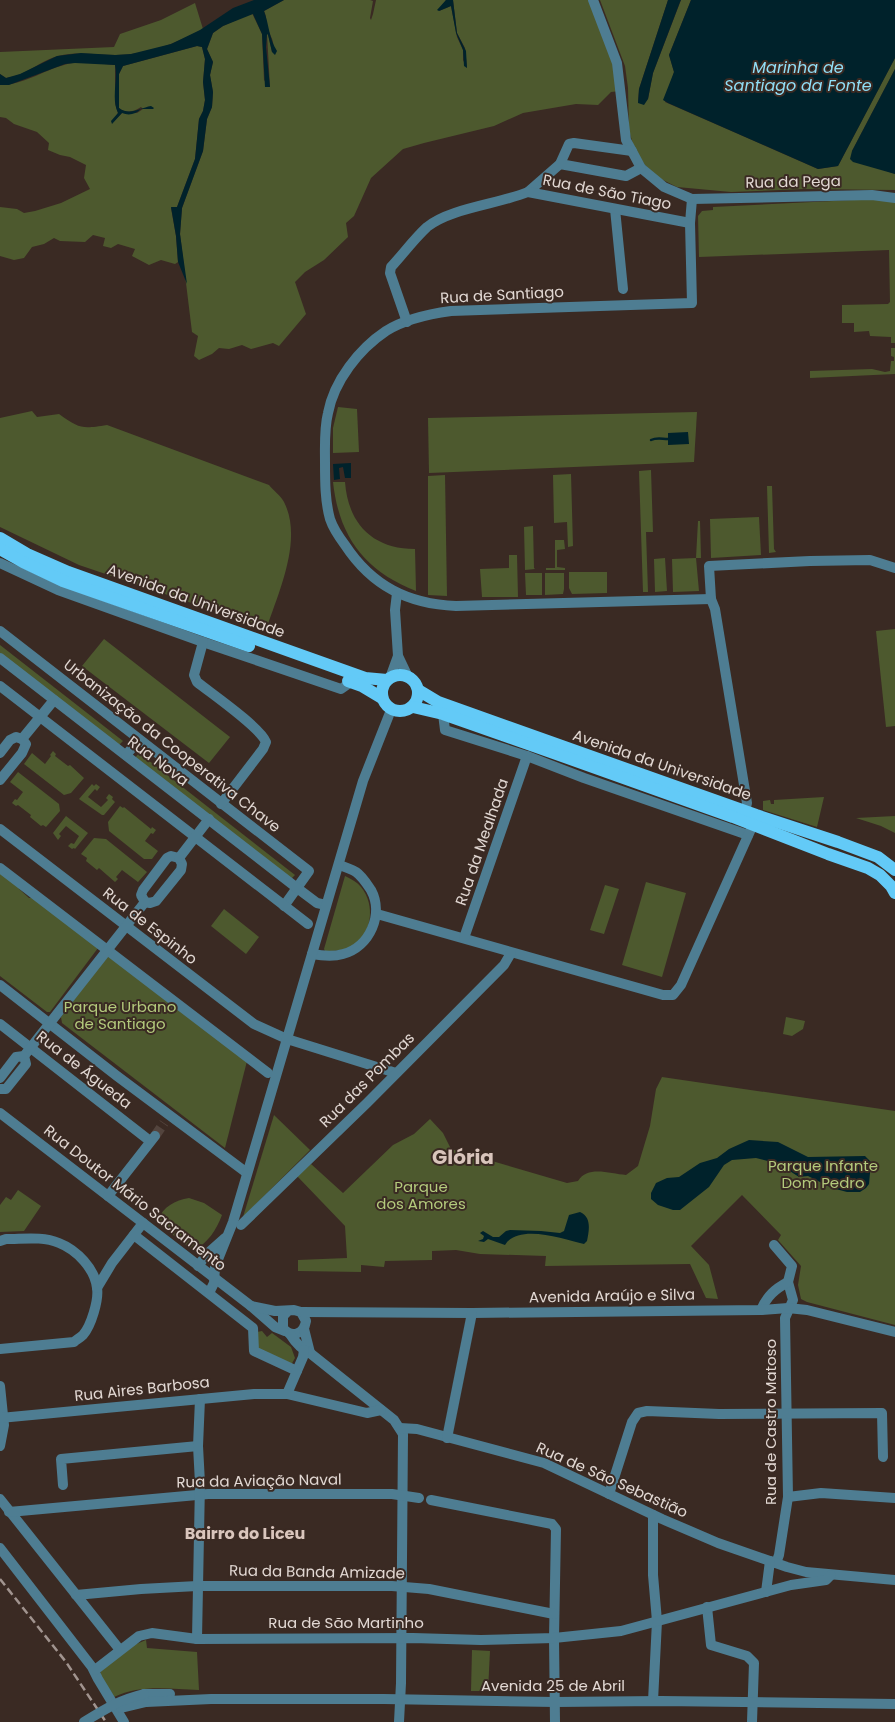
<svg xmlns="http://www.w3.org/2000/svg" width="895" height="1722" viewBox="0 0 895 1722" font-family="Poppins,sans-serif">
  <rect width="100%" height="100%" fill="#3a2a23"/>
  <!-- green -->
  <g fill="#4d592e">
    <path d="M284,0H370L373,1L370,18L371,20L373,14L376,0H446L439,11L451,6L457,37L463,50V60L467,68L465,48L457,33L453,0H593L615,61L620,91L611,92L598,105L576,104L523,113L494,126L424,143L403,149L371,178L354,216L346,223L348,237L324,260L305,272L295,282L306,314L279,346L273,343L251,349L242,345L229,349L219,348L212,354L199,360L194,356L198,336L192,332L180,234L182,208L203,151L207,119L212,107L213,92L210,75L213,62L207,49L213,33L223,26L252,13L262,34L264,80L270,87L267,34H268L272,52C276,42 270,36 267,27C266,22 267,17 264,11Z"/>
    <polygon points="600,0 668,0 639,89 638,103 648,99 653,73 681,0 691,0 669,55 674,72 665,102 818,169 838,166 895,58 895,69 852,151 876,167 895,174 895,190 804,189 731,192 677,187 659,178 645,165 635,150 629,131 628,88 625,66"/>
    <path d="M195,3L203,29C177,43 146,55 116,55C96,55 78,51 58,56C45,59 33,69 21,74C16,76 11,77 6,78L0,74V52L114,47L120,34L161,20Z"/>
    <path d="M197,46L202,47L205,59L203,82L205,100L203,111L199,119L195,159L177,207L171,208L176,236L178,262L175,264L161,260L149,265L132,256L135,249L118,244L111,248L103,246L105,238L93,235L85,242L60,241L54,238L44,244L32,247L24,258L14,260L0,256V207L17,209L24,213L35,211L61,203L90,189L84,178L86,165L70,157L60,155L48,150L49,143L37,132L14,124L6,118L0,117V85C23,85 42,71 64,65C79,60 99,64 115,65V103L118,113L112,123L122,113H137L143,109L141,107C133,112 126,114 119,108V74L123,66Z"/>
    <polygon points="874,199 895,201 895,343 891,343 891,337 870,336 869,331 854,332 854,323 842,323 842,305 888,304 890,302 889,250 699,257 698,216 702,211 713,210 713,207"/>
    <polygon points="891,348 895,348 895,374 810,378 810,371 872,369 885,372 890,371 891,361 894,361 894,357 891,356"/>
    <polygon points="338,407 357,409 359,452 333,453 333,428"/>
    <path d="M32,411L37,417L59,414C80,429 82,429 107,425L269,485C273,490 281,496 284,502C303,539 279,591 267,627L230,616L79,565L0,527V418Z"/>
    <polygon points="697,412 694,462 429,473 428,418"/>
    <polygon points="651,470 653,532 646,532 648,592 643,592 639,471"/>
    <polygon points="571,474 573,546 568,547 567,522 554,523 553,475"/>
    <polygon points="445,475 447,596 428,595 428,476"/>
    <path d="M333,482H345C348,523 372,549 415,549L416,591C365,571 339,537 333,482Z"/>
    <polygon points="767,486 772,486 774,549 776,552 769,553"/>
    <polygon points="759,517 761,555 711,558 710,519"/>
    <polygon points="698,521 700,521 701,558 696,558 699,591 673,592 672,559 696,558"/>
    <polygon points="533,526 534,568 535,569 525,570 524,527"/>
    <polygon points="555,540 564,540 565,549 557,550 557,567 565,568 565,570 546,570 546,568 555,568"/>
    <polygon points="509,555 517,555 518,597 482,597 480,569 509,568"/>
    <polygon points="665,558 667,591 655,592 654,559"/>
    <polygon points="569,572 607,572 607,593 572,594 569,588"/>
    <polygon points="525,573 542,573 542,595 526,595"/>
    <polygon points="545,573 564,573 564,589 563,594 545,595"/>
    <polygon points="895,629 895,726 886,727 876,631"/>
    <polygon points="104,639 230,737 209,763 82,666"/>
    <polygon points="0,645 123,741 118,746 0,653"/>
    <polygon points="53,751 56,754 55,756 68,766 70,765 84,778 71,793 64,795 24,764 32,753 45,764 51,756 50,755"/>
    <polygon points="139,753 295,875 291,879 134,759"/>
    <polygon points="18,772 59,804 60,811 46,827 43,825 41,826 30,817 31,815 18,805 16,806 12,803 15,799 17,800 23,792 10,782"/>
    <polygon points="92,784 94,786 96,784 100,787 97,791 95,789 88,797 101,807 108,800 106,798 109,794 113,797 112,799 115,802 104,815 102,815 79,799"/>
    <polygon points="824,797 817,827 763,810 763,801 770,800 771,804 774,804 774,800"/>
    <polygon points="120,806 123,808 124,807 151,829 152,827 156,830 153,834 151,833 145,841 158,851 152,859 144,859 109,831 108,822"/>
    <polygon points="66,816 88,833 75,849 74,848 72,849 68,846 71,843 74,844 79,836 66,826 59,834 61,836 58,840 53,833"/>
    <polygon points="895,816 895,833 881,826 856,818"/>
    <polygon points="94,838 106,839 147,872 138,882 122,870 116,877 118,879 115,882 99,868 97,870 86,861 87,858 81,854"/>
    <polygon points="0,870 18,884 19,889 29,898 35,897 98,948 50,1012 47,1012 0,976"/>
    <path d="M345,876C351,879 357,882 361,887C376,905 372,935 352,946C343,951 334,951 325,951L324,949Z"/>
    <polygon points="646,882 686,893 662,977 622,965"/>
    <polygon points="605,885 619,889 604,934 590,930"/>
    <polygon points="224,909 259,937 246,954 211,926"/>
    <polygon points="109,956 247,1061 225,1148 62,1023 61,1017 106,958"/>
    <polygon points="786,1017 805,1021 803,1029 792,1036 783,1034"/>
    <path d="M662,1077L895,1111V1325L807,1302L801,1299L798,1285L801,1266L778,1240L781,1235L742,1195L691,1246L709,1265L718,1299L706,1298L690,1264L545,1266L546,1256L480,1254L456,1250L432,1251V1260L385,1261L384,1267L361,1265V1272L298,1271V1260L347,1258L345,1226L297,1176L311,1164L343,1193L393,1145L414,1134L430,1119L443,1133L451,1149L567,1183L578,1181C588,1165 610,1174 626,1175L638,1166L650,1126L656,1089Z"/>
    <polygon points="274,1115 310,1150 243,1217"/>
    <polygon points="18,1190 41,1206 24,1231 0,1232 0,1205 6,1197 11,1200"/>
    <path d="M189,1198L204,1203L222,1215C216,1231 208,1242 194,1251L164,1228V1225L158,1220C163,1207 175,1200 189,1198Z"/>
    <polygon points="262,1331 267,1337 272,1333 291,1347 295,1358 291,1365 258,1349 257,1332"/>
    <path d="M146,1640L147,1648L197,1652L199,1690C170,1689 140,1684 114,1697L100,1674L101,1671L134,1645Z"/>
    <polygon points="472,1650 490,1651 488,1691 471,1691"/>
  </g>
  <!-- water -->
  <g fill="#00222b">
    <path d="M254,0H284L264,11C269,24 269,39 277,51L275,55L272,52L268,35L267,34L266,47L270,87H265L262,34L253,14L223,26L213,33L207,49L213,62L210,75L213,92L212,107L207,119L203,151L182,208L180,234L187,284L178,262L176,236L171,207H177L195,159L199,119L203,111L205,100L203,82L205,59L202,47L197,46L123,66L119,74V108C130,116 140,108 151,106L154,108L153,109H141C136,114 129,116 122,113L112,124L111,121L118,113C111,99 118,80 115,65L75,63L65,64L9,85H0V74L6,78L20,74L57,56L81,53L115,55L131,54L171,44L200,30L233,8Z"/>
    <polygon points="446,0 453,0 457,33 466,51 467,68 464,66 463,50 456,33 451,6 439,11 437,10"/>
    <polygon points="668,0 681,0 680,2 653,73 648,99 644,105 638,103 639,89"/>
    <polygon points="691,0 895,0 895,58 838,166 818,169 668,103 663,100 674,72 669,55"/>
    <polygon points="895,69 895,174 853,162 850,159 852,151"/>
    <polygon points="688,432 689,444 668,445 668,433"/>
    <polygon points="351,463 351,478 345,478 343,467 339,468 340,479 334,480 333,464"/>
    <polygon points="749,1140 778,1142 808,1157 865,1156 871,1162 869,1184 866,1188 860,1192 847,1192 832,1188 808,1176 799,1177 779,1164 756,1158 732,1160 724,1165 709,1187 680,1210 673,1210 658,1205 651,1199 651,1193 656,1183 667,1178 679,1177 700,1163 717,1158 729,1149"/>
    <path d="M580,1212C592,1217 589,1231 587,1241L584,1244C564,1239 518,1223 505,1245L488,1239L484,1242L478,1241L483,1239L484,1236L480,1233L483,1231L493,1237H499L506,1231L510,1230L541,1231L560,1233L564,1231L569,1215Z"/>
  </g>
  <g fill="none" stroke-linecap="round" stroke-linejoin="round">
    <!-- stream -->
    <path stroke="#00222b" stroke-width="2.5" d="M651,440C657,437 662,439 668,439"/>
    <!-- minor-tunnel -->
    <polyline stroke="#53443d" stroke-width="10" stroke-dasharray="10 5" stroke-linecap="butt" points="155,1136 164,1123"/>
    <!-- minor -->
    <g stroke="#4e7d92" stroke-width="10">
      <polyline points="593,0 617,63 626,140 641,168 664,187 692,199 872,195 895,198"/>
      <polyline points="560,164 626,176 641,168"/>
      <polyline points="528,192 560,164 569,144 574,143 632,151"/>
      <path d="M692,199L690,223L692,303L451,311C429,314 405,319 386,331C359,349 334,381 328,413C324,429 325,446 325,462C325,481 325,501 330,519C333,528 339,537 345,545C372,586 408,604 456,606L711,599"/>
      <polyline points="615,209 623,289"/>
      <path d="M407,322L390,273L391,267C403,254 414,239 427,227C450,208 499,204 528,192L690,223"/>
      <polyline points="0,563 58,590 203,642 341,689 351,682"/>
      <polyline points="397,593 395,610 398,656 408,677"/>
      <polyline points="0,631 309,871 284,906"/>
      <path d="M203,642L194,675L197,682C212,694 260,727 266,742L263,749L221,804"/>
      <polyline points="0,658 297,888 317,903 326,905"/>
      <polyline points="390,678 398,656"/>
      <polyline points="0,686 308,924"/>
      <polyline points="443,714 445,730 527,756 584,778 748,835"/>
      <polyline points="22,739 54,700"/>
      <polyline points="0,753 10,740 16,737 22,739 26,744 22,753 0,780"/>
      <polyline points="126,755 139,740"/>
      <polyline points="745,811 747,803 715,609 711,599 709,566 810,561 870,560 895,568"/>
      <polyline points="0,829 254,1024 287,1039 396,1073"/>
      <polygon points="171,856 179,858 182,864 181,870 156,901 150,903 145,902 141,895 143,890 167,858"/>
      <polyline points="179,858 209,819"/>
      <polyline points="0,868 268,1073"/>
      <polyline points="377,914 663,995 673,995 681,985 756,818"/>
      <polyline points="464,938 527,756"/>
      <path d="M312,954C323,956 333,957 343,954C370,947 384,914 371,890C367,884 362,876 356,872C351,869 345,867 339,865"/>
      <polyline points="0,985 117,1076 247,1173"/>
      <polyline points="0,1024 150,1141"/>
      <polyline points="0,1078 16,1057 24,1056 145,902"/>
      <polyline points="0,1089 6,1089 26,1064 24,1056"/>
      <polyline points="0,1113 251,1306 275,1327 285,1331"/>
      <polyline points="108,1196 155,1136"/>
      <polyline points="241,1225 367,1103 504,965 511,953"/>
      <polyline points="134,1235 253,1328 254,1351 297,1371"/>
      <path d="M0,1241L6,1239C24,1239 42,1236 59,1243C77,1250 95,1269 97,1288C99,1300 91,1326 83,1335C80,1338 76,1340 74,1342L0,1349"/>
      <polyline points="774,1245 792,1266 788,1282 793,1300 785,1318 788,1497 779,1555 776,1563"/>
      <polyline points="198,1266 207,1254 225,1238"/>
      <polyline points="97,1288 112,1263 143,1223"/>
      <polyline points="209,1293 214,1283 215,1267 233,1222 363,781 391,710"/>
      <path d="M251,1306L275,1311L294,1310L301,1312L306,1321C304,1335 291,1338 283,1328V1316L288,1311"/>
      <path d="M761,1310C767,1296 775,1289 788,1282"/>
      <polyline points="301,1312 472,1313 761,1310 788,1308 807,1310 895,1332"/>
      <polyline points="304,1329 310,1353"/>
      <path d="M290,1334C295,1342 301,1349 310,1353L394,1420L403,1434L401,1683L399,1722"/>
      <polyline points="0,1386 4,1425 0,1446"/>
      <polyline points="287,1394 303,1357 304,1350"/>
      <polyline points="0,1418 254,1394 287,1394 367,1413 381,1410"/>
      <polyline points="400,1428 417,1429 544,1463 662,1519 718,1543 787,1567 806,1572 895,1580"/>
      <polyline points="447,1438 472,1313"/>
      <polyline points="63,1485 61,1459 198,1446"/>
      <polyline points="609,1494 632,1422 638,1413 647,1411 719,1414 882,1413 883,1457"/>
      <polyline points="788,1497 821,1493 895,1498"/>
      <polyline points="0,1499 120,1650"/>
      <polyline points="431,1500 552,1524 556,1529 554,1638 555,1722"/>
      <polyline points="9,1512 208,1494 392,1494 419,1498"/>
      <polyline points="653,1515 653,1575 657,1621 653,1701"/>
      <polyline points="0,1548 92,1667 98,1679 124,1722"/>
      <polyline points="766,1592 770,1561"/>
      <polyline points="76,1595 141,1589 197,1586 392,1586 429,1589 554,1614"/>
      <polyline points="707,1607 711,1645 747,1656 754,1663 752,1722"/>
      <polyline points="197,1639 200,1483 198,1446 200,1399"/>
      <polyline points="95,1670 139,1636 152,1633 197,1639 413,1638 481,1640 554,1638 621,1631 791,1585 826,1580 831,1575"/>
      <polyline points="144,1694 170,1694"/>
      <polyline points="146,1702 211,1699 384,1699 555,1702 661,1701 895,1704"/>
    </g>
    <!-- major -->
    <g stroke="#63caf7" stroke-width="12">
      <polyline points="0,538 27,554 68,572 365,678 387,680"/>
      <polyline points="0,549 23,562 63,581 249,646"/>
      <circle cx="400" cy="693" r="18"/>
      <polyline points="348,681 362,686 382,698"/>
      <polyline points="418,690 438,702 756,815 838,842 878,857 895,870"/>
      <polyline points="413,707 443,714 534,746 733,817 828,854 868,868 880,875 891,886 895,893"/>
    </g>
    <!-- rail -->
    <polyline stroke="#a1948f" stroke-width="2.5" stroke-dasharray="8 4" stroke-linecap="butt" points="0,1579 66,1662 106,1722"/>
    <!-- minor-bridge -->
    <g stroke="#4e7d92" stroke-width="10">
      <polyline points="121,1708 146,1702"/>
      <path d="M84,1722C105,1709 119,1700 144,1694"/>
    </g>
  </g>
  <g text-anchor="middle" stroke-width="4" stroke-linejoin="round" paint-order="stroke">
    <!-- street labels -->
    <g font-size="15" fill="#e2d8d3" stroke="#3a2a23">
      <text transform="translate(793 182) rotate(-1)" y="5">Rua da Pega</text>
      <text transform="translate(607 192) rotate(11)" y="5">Rua de São Tiago</text>
      <text transform="translate(502 295) rotate(-3)" y="5">Rua de Santiago</text>
      <text transform="translate(196 601) rotate(20)" y="5">Avenida da Universidade</text>
      <text transform="translate(172 746) rotate(38)" y="5">Urbanização da Cooperativa Chave</text>
      <text transform="translate(158 761) rotate(37)" y="5">Rua Nova</text>
      <text transform="translate(662 765) rotate(19)" y="5">Avenida da Universidade</text>
      <text transform="translate(482 842) rotate(-71)" y="5">Rua da Mealhada</text>
      <text transform="translate(150 926) rotate(38)" y="5">Rua de Espinho</text>
      <text transform="translate(84 1070) rotate(38)" y="5">Rua de Águeda</text>
      <text transform="translate(367 1080) rotate(-45)" y="5">Rua das Pombas</text>
      <text transform="translate(135 1198) rotate(38)" y="5">Rua Doutor Mário Sacramento</text>
      <text transform="translate(612 1296) rotate(-1)" y="5">Avenida Araújo e Silva</text>
      <text transform="translate(142 1389) rotate(-6)" y="5">Rua Aires Barbosa</text>
      <text transform="translate(771 1422) rotate(-90)" y="5">Rua de Castro Matoso</text>
      <text transform="translate(612 1480) rotate(24)" y="5">Rua de São Sebastião</text>
      <text transform="translate(259 1481) rotate(-1)" y="5">Rua da Aviação Naval</text>
      <text transform="translate(317 1572) rotate(1)" y="5">Rua da Banda Amizade</text>
      <text x="346" y="1628">Rua de São Martinho</text>
      <text x="553" y="1691">Avenida 25 de Abril</text>
    </g>
    <!-- park labels -->
    <g font-size="15" fill="#b3ca7c" stroke="#3a2a23">
      <text x="120" y="1012">Parque Urbano<tspan x="120" dy="17">de Santiago</tspan></text>
      <text x="823" y="1171">Parque Infante<tspan x="823" dy="17">Dom Pedro</tspan></text>
      <text x="421" y="1192">Parque<tspan x="421" dy="17">dos Amores</tspan></text>
    </g>
    <!-- water labels -->
    <g font-size="16" font-style="italic" fill="#90dff7" stroke="#3a2a23">
      <text x="798" y="73">Marinha de<tspan x="798" dy="18">Santiago da Fonte</tspan></text>
    </g>
    <!-- neighbourhood labels -->
    <g font-size="16" font-weight="bold" fill="#d9c5bc" stroke="#3a2a23">
      <text x="245" y="1539">Bairro do Liceu</text>
    </g>
    <!-- district labels -->
    <g font-size="20" font-weight="bold" fill="#d9c5bc" stroke="#3a2a23">
      <text x="463" y="1164">Glória</text>
    </g>
  </g>
</svg>
